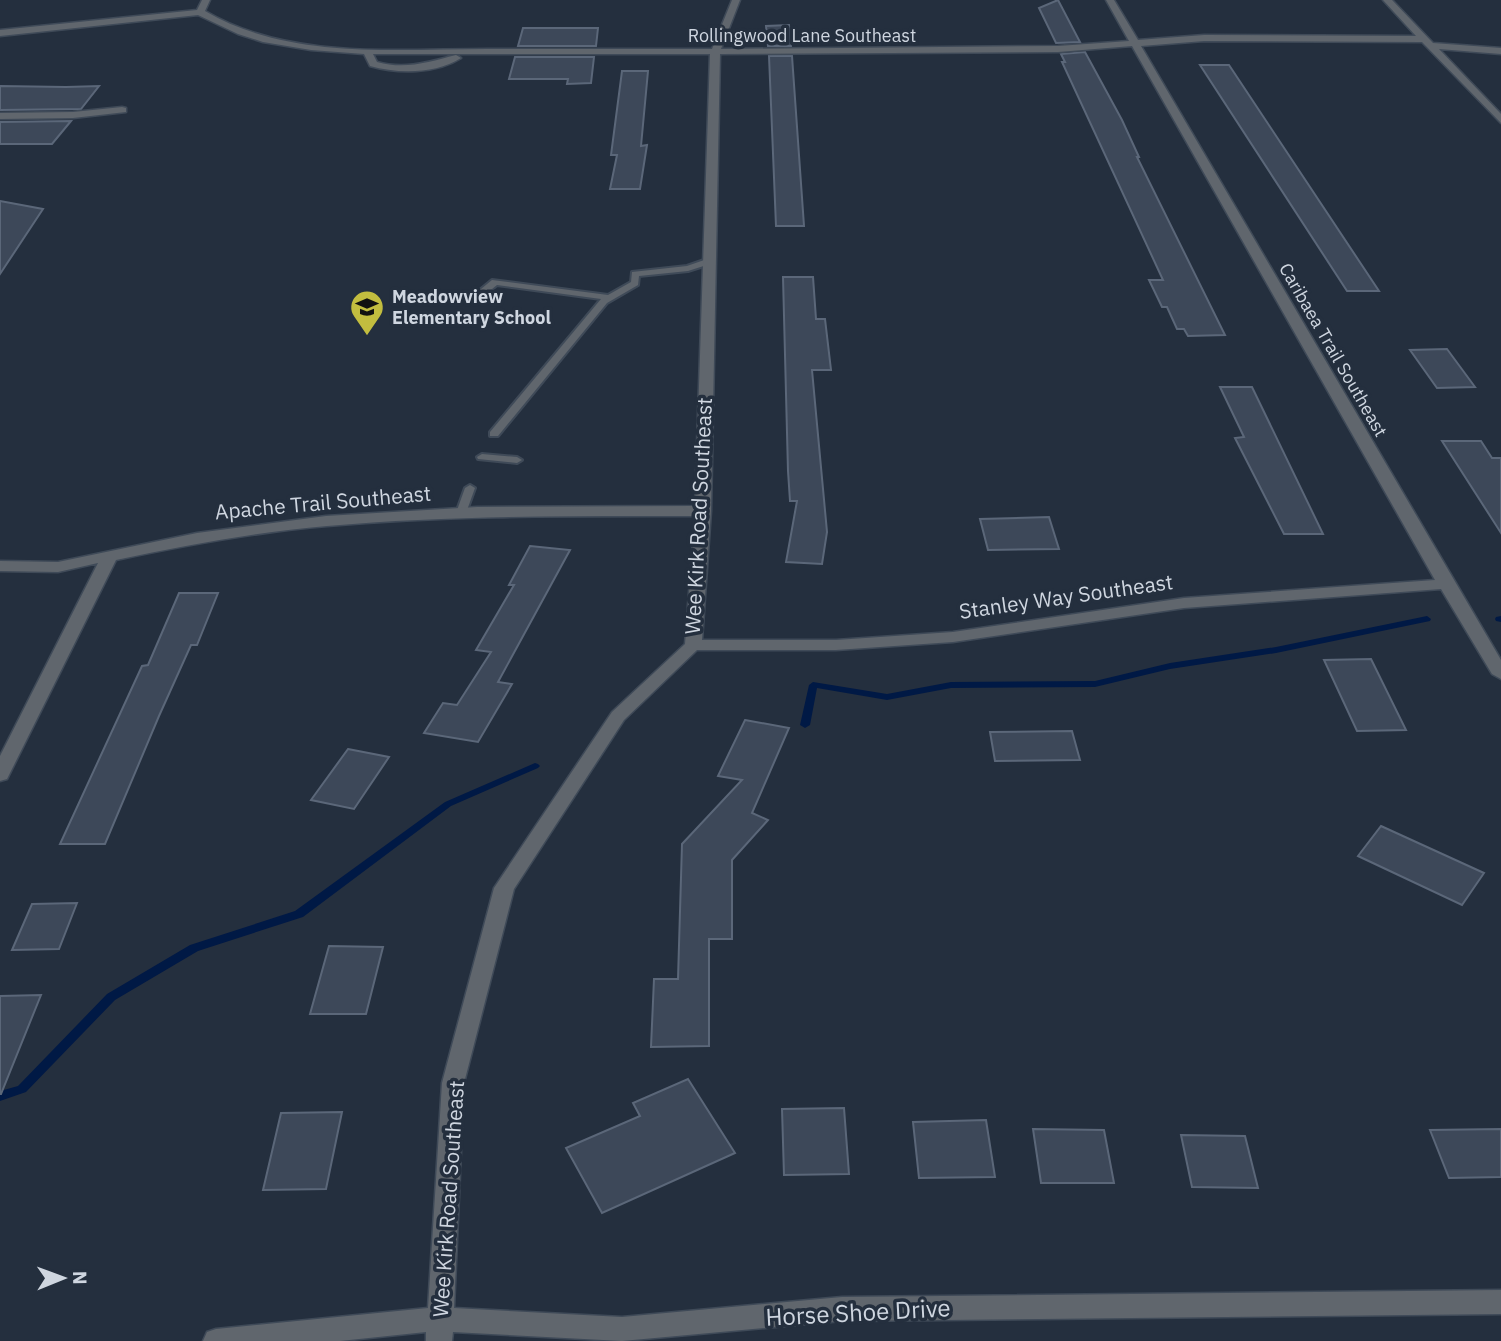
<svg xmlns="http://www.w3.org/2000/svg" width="1501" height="1341" viewBox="0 0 1501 1341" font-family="'IBM Plex Sans',sans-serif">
  <rect width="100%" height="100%" fill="#242f3e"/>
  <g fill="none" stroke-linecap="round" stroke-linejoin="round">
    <!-- stream -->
    <g fill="#001945" fill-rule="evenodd">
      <polygon points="1427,616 1431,619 1430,621 1276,653 1170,669 1095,687 951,688 887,700 817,688 810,725 805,728 800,725 809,685 813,682 887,694 951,682 1095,681 1170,663 1276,647"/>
      <polygon points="1501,616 1501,622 1496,621 1495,619 1496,617"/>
      <polygon points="535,763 538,764 540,766 538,768 451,806 303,917 198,951 115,1000 26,1092 0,1101 0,1091 18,1086 107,994 190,945 295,911 445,802"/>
    </g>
  </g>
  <!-- building -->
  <g fill="#3d4859" stroke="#5b6779" stroke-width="2">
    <polygon points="1058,0 1080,42 1056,43 1039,8"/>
    <polygon points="789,25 791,46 768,46 766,26"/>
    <polygon points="523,28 598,28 596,46 518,46"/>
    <polygon points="1085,52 1122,120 1139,157 1137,157 1225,335 1188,336 1184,329 1177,329 1167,307 1162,307 1149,280 1163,280 1062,62 1065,62 1061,54"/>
    <polygon points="769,56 792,56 804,226 776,226"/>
    <polygon points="515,57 594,57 591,83 567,84 568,79 509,79"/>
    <polygon points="1200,65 1229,65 1379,291 1347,291"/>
    <polygon points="622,71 648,71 641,146 647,145 640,189 610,189 617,155 611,155"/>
    <polygon points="0,86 66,87 99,86 81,109 0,110"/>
    <polygon points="71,121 52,144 0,144 0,122"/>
    <polygon points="0,201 43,209 0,274"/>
    <polygon points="783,277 813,277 816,319 825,319 831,370 812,370 827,532 822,564 786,562 797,501 790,501 788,471"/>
    <polygon points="1447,349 1475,387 1437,388 1410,350"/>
    <polygon points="1220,387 1252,387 1323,534 1284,534 1235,438 1244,437"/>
    <polygon points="1442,441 1481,441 1492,458 1501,458 1501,533"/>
    <polygon points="1049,517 1059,549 988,550 980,519"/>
    <polygon points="530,546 570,550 498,682 512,684 478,742 424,733 443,703 457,705 491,652 476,650 514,585 509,585"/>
    <polygon points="179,593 218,593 197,645 191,645 159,716 105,844 60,844 142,666 148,665"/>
    <polygon points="1371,659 1406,730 1357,731 1324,660"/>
    <polygon points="745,720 789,728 752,813 768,820 732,860 732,939 709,939 709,1046 651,1047 654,979 678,979 682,844 742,780 718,776"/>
    <polygon points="1072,731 1080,760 995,761 990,732"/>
    <polygon points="348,749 389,757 354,809 311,800"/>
    <polygon points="1381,826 1484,873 1462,905 1358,856"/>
    <polygon points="77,903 59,949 12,950 32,904"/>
    <polygon points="329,946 383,947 366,1014 310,1014"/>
    <polygon points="41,995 1,1094 0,1094 0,996"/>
    <polygon points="688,1079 735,1153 602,1213 566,1148 640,1116 633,1103"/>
    <polygon points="844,1108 849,1174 784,1175 782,1109"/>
    <polygon points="342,1112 326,1189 263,1190 281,1113"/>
    <polygon points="986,1120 995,1177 919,1178 913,1122"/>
    <polygon points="1033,1129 1104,1130 1114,1183 1041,1183"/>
    <polygon points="1501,1129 1501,1177 1449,1178 1430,1130"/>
    <polygon points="1181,1135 1245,1136 1258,1188 1192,1187"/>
  </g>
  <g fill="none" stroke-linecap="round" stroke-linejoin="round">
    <!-- lane casing -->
    <g stroke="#3f4a58" stroke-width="4">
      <g id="lane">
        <polygon points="710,258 713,259 713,263 688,271 639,276 638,285 607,303 498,436 490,436 490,432 601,299 497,285 476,302 470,302 470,298 492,280 608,295 631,282 632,272 687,266"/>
        <polygon points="482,454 517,457 522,460 517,463 478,459 477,457"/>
        <polygon points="470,485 475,488 466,513 465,515 457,515 456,513 465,488"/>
      </g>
    </g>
    <!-- street casing -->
    <g stroke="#3f4a58" stroke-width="3">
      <g id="street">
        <path d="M202,0H210L205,11C288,60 395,49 487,49C562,49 637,49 712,49L732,0H740L721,49L1058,46L1129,41L1106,0H1114L1138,40L1204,35L1416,36L1383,0H1392L1433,43L1501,48V54L1439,49L1501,114V123L1422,42L1204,41L1141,46L1501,660V679L1492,674L1441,589L1184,608L953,642L836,650H697L624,720L514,889L464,1083L454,1308L622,1317L842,1297L1501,1290V1314L842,1321L622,1341L453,1332L452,1341H426V1332L340,1341H203L207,1332L216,1329L428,1308L442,1083L494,888L612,712L685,644L695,516C572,516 449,515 327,526C256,532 186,545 116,560L9,775L7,779L0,781V756L98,563L58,572L0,571V561L58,562L197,533L326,516L477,507L695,506L710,54H373L377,62C405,70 429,62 456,55L461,58C436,74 398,74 370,66L364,54L311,50L263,42L238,34L198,15L0,36V30L197,10ZM1132,46L1435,580L1184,598L953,632L836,640H702L711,511L720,54L1058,52Z"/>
        <polygon points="122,107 126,108 126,112 73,118 0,119 0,113 73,112"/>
      </g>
    </g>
    <!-- lane -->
    <use href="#lane" fill="#60666d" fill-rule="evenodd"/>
    <!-- street -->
    <use href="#street" fill="#60666d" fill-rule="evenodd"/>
  </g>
  <!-- icons -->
  <defs>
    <g id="school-pin" transform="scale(1.75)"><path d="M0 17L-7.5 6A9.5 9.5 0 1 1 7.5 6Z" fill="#c2bd3f" stroke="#242f3e"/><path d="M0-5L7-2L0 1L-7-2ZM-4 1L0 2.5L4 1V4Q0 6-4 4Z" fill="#111"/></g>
  </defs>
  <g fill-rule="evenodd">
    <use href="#school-pin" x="367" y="307"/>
  </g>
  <g text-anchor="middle" stroke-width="7" stroke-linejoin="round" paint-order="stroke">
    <!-- far-street labels -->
    <g font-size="18" fill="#cfd6e0" stroke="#242f3e">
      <text x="802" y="42">Rollingwood Lane Southeast</text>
      <text transform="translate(1333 350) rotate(60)" y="6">Caribaea Trail Southeast</text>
    </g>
    <!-- far-poi labels -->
    <g font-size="18" font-weight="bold" fill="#cfd6e0" stroke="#242f3e" text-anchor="start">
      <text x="392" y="303">Meadowview<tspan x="392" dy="21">Elementary School</tspan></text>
    </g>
    <!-- street labels -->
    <g font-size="21" fill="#cfd6e0" stroke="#242f3e">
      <text transform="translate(323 503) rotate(-5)" y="7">Apache Trail Southeast</text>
      <text transform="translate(699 516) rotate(-87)" y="7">Wee Kirk Road Southeast</text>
      <text transform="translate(1066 597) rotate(-8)" y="7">Stanley Way Southeast</text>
      <text transform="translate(449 1199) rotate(-86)" y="7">Wee Kirk Road Southeast</text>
    </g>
    <!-- near-street labels -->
    <g font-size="24" fill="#cfd6e0" stroke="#242f3e">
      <text transform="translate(858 1313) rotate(-3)" y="8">Horse Shoe Drive</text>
    </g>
  </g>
  <!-- north arrow -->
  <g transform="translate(63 1278) rotate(89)" stroke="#242f3e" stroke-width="5" paint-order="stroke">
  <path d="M0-5L12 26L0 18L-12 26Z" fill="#cfd6e0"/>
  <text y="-10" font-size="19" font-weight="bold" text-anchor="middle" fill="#cfd6e0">N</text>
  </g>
</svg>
